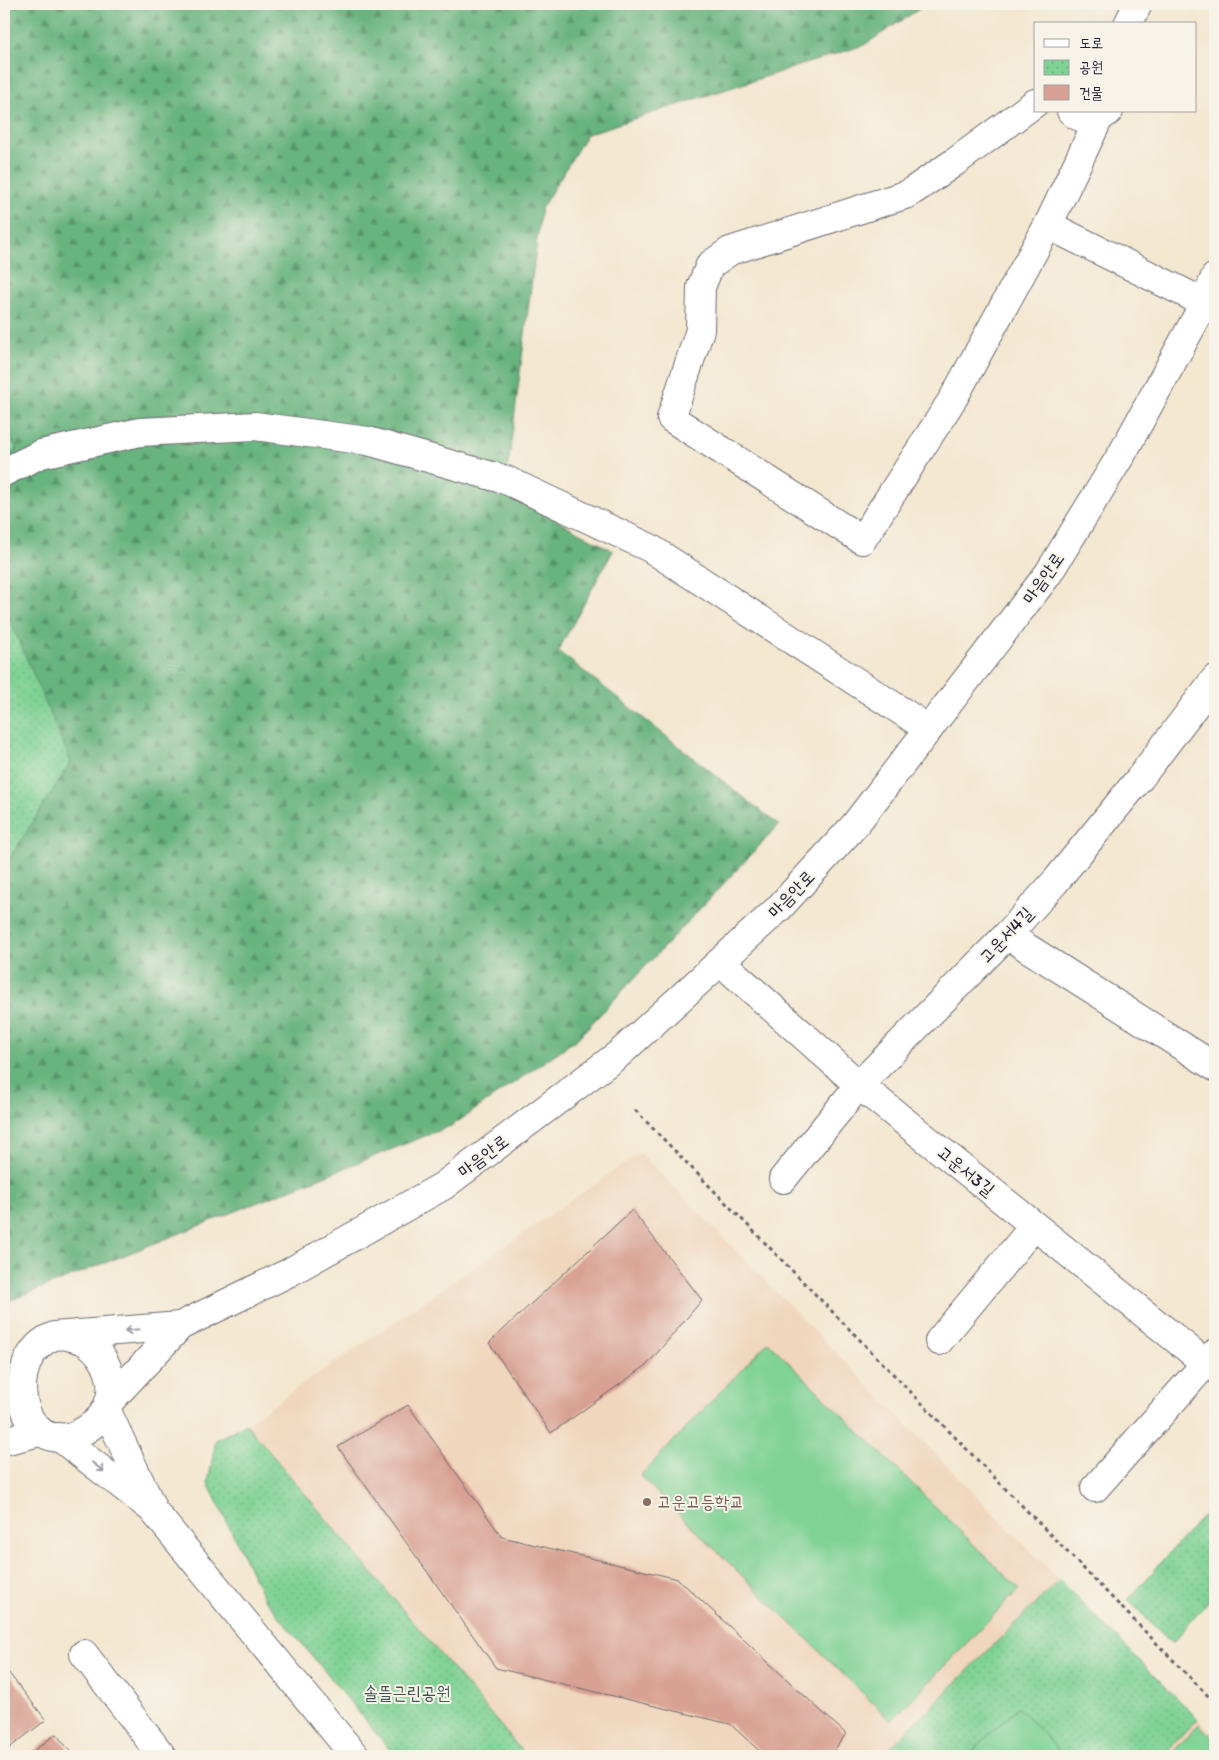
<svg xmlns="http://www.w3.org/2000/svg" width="1219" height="1760" viewBox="0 0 1219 1760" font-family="Itim,'Poor Story',sans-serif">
  <defs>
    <pattern id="forest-firs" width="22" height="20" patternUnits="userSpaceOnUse" patternTransform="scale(1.25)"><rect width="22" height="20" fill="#67b47e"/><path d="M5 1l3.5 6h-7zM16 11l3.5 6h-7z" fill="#549268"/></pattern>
    <pattern id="park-dots" width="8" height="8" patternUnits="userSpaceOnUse" patternTransform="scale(1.25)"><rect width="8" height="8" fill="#7fd294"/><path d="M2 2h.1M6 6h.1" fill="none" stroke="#6db480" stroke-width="1.8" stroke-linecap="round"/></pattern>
  </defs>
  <rect width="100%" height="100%" fill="#f7f3e8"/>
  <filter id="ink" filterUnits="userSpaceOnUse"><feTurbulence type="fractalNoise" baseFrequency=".02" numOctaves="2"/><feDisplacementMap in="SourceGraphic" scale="10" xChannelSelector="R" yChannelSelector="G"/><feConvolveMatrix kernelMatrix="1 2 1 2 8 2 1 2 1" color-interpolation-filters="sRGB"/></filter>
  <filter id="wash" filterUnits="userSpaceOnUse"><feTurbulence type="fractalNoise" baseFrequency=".0096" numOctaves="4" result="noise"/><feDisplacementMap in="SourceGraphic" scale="20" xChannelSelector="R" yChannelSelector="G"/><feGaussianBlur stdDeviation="1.12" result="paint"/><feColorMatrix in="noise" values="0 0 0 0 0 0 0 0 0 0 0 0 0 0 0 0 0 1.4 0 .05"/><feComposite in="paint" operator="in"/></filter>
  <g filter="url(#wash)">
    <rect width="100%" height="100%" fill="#f3e7d0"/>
    <!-- built -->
    <g fill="#f0d6bc">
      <polygon points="640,1153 1059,1580 882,1756 526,1756 246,1424"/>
      <polygon points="1198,1719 1215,1735 1215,1756 1162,1756"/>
    </g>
    <!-- forest -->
    <polygon fill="url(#forest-firs)" stroke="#446b5c" points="4,4 927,4 864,45 587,134 541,209 509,459 502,490 613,551 558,651 779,825 577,1039 453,1125 4,1303"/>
    <!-- park -->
    <g fill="url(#park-dots)" stroke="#507a68">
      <polygon points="4,416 17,451 4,458"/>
      <polygon points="4,606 71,762 4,867"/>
      <polygon points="246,1424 526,1756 395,1756 264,1598 208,1483 216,1440"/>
      <polygon points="1215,1502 1215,1593 1172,1644 1128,1600"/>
      <polygon points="1059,1580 1198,1719 1162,1756 882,1756"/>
    </g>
    <!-- pitch -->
    <g fill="#7fd294" stroke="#507a68">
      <polygon points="768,1342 1019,1589 891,1721 640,1476"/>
      <polygon points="1018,1707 1064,1756 967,1756"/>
      <polygon points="1199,1724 1215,1740 1215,1756 1169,1756"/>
    </g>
    <g id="blocks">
      <!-- building -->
      <g fill="#d8a193">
        <polygon points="632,1210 702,1300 647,1365 551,1433 489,1343"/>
        <polygon points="408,1405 502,1537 678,1579 846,1734 830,1756 765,1756 730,1724 496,1668 338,1447"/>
        <polygon points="4,1667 46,1720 8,1749 4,1743"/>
        <polygon points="56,1734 74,1756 27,1756"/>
      </g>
    </g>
  </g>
  <g filter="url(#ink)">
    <use href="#blocks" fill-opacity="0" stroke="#6b676f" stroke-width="1"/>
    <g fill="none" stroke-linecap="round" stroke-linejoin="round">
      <!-- minor casing -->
      <g stroke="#6b676f" stroke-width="30">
        <g id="minor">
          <polyline points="1128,24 1138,4"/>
          <polyline points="1035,103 955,162 908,194 730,251 710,265 701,287 700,330 671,418 862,540 954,397 1048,225 1215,308"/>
          <path d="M1071,111C1082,122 1098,121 1109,111"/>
          <polyline points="1048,225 1099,118"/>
          <polyline points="4,472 41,454 140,432 255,426 368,441 506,480 650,548 929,729"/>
          <polyline points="1007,935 1215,1067"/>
          <polyline points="721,962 859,1085 1207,1364"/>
          <polyline points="783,1179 859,1085 1007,935 1055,882 1140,778 1215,679"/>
          <path d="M68,1336C74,1338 81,1339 86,1342C107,1356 119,1386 106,1409C100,1421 90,1428 78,1434C19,1459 0,1357 54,1336L180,1326"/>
          <polyline points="939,1341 1034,1226"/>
          <polyline points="109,1402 180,1326 288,1273 443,1186 619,1054 778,909 854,826 1048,574 1123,452 1205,302 1215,277"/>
          <polyline points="106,1409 151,1505"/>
          <polyline points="59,1437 152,1509 355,1756"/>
          <polyline points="4,1441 40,1432"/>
          <polyline points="1095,1488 1215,1353"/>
          <polyline points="84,1654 162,1756"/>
        </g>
      </g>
      <!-- path -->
      <polyline stroke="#6b676f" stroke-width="3" stroke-dasharray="4 4" stroke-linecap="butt" points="635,1110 1215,1703"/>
      <!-- minor -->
      <use href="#minor" stroke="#fff" stroke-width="28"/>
    </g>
    <!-- one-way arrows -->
    <defs><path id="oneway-shaft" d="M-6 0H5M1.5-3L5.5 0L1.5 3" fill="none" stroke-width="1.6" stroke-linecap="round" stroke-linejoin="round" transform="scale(1.25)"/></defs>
    <g stroke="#9c9ca7">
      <use href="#oneway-shaft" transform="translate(132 1330) rotate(175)"/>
      <use href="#oneway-shaft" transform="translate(98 1467) rotate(38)"/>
    </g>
  </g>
  <!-- markers -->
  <circle fill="#8d6e63" stroke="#f7f3e8" stroke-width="2" cx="647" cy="1502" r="5"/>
  <g text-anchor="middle" stroke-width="4" stroke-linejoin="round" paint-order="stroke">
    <!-- street labels -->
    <g font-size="18" fill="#22223b" stroke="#f7f3e8">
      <text transform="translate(1043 578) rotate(-55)" y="6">마음안로</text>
      <text transform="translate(791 894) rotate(-46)" y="6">마음안로</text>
      <text transform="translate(1006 935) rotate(-47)" y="6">고운서4길</text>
      <text transform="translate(483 1156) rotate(-37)" y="6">마음안로</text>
      <text transform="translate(966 1171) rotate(39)" y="6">고운서3길</text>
    </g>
    <!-- education labels -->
    <g font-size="18" fill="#785e54" stroke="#f7f3e8" text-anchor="start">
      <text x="657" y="1508">고운고등학교</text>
    </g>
    <!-- park labels -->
    <g font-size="18" fill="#3e5756" stroke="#f7f3e8">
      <text x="407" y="1699">솔뜰근린공원</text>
    </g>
  </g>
  <!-- margin -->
  <rect width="1219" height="1760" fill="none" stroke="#f7f3e8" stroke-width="20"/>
  <!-- legend -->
  <rect x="1034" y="22" width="162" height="90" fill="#f7f3e8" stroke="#a29fa3"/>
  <rect x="1044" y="39" width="25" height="8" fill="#ffffff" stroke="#a29fa3"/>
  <text x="1079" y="48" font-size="15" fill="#22223b">도로</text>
  <rect x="1044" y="60" width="25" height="15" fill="url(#park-dots)" stroke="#a29fa3"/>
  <text x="1079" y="72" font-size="15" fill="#22223b">공원</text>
  <rect x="1044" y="85" width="25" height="15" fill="#d8a193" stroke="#a29fa3"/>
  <text x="1079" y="98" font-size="15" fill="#22223b">건물</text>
</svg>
